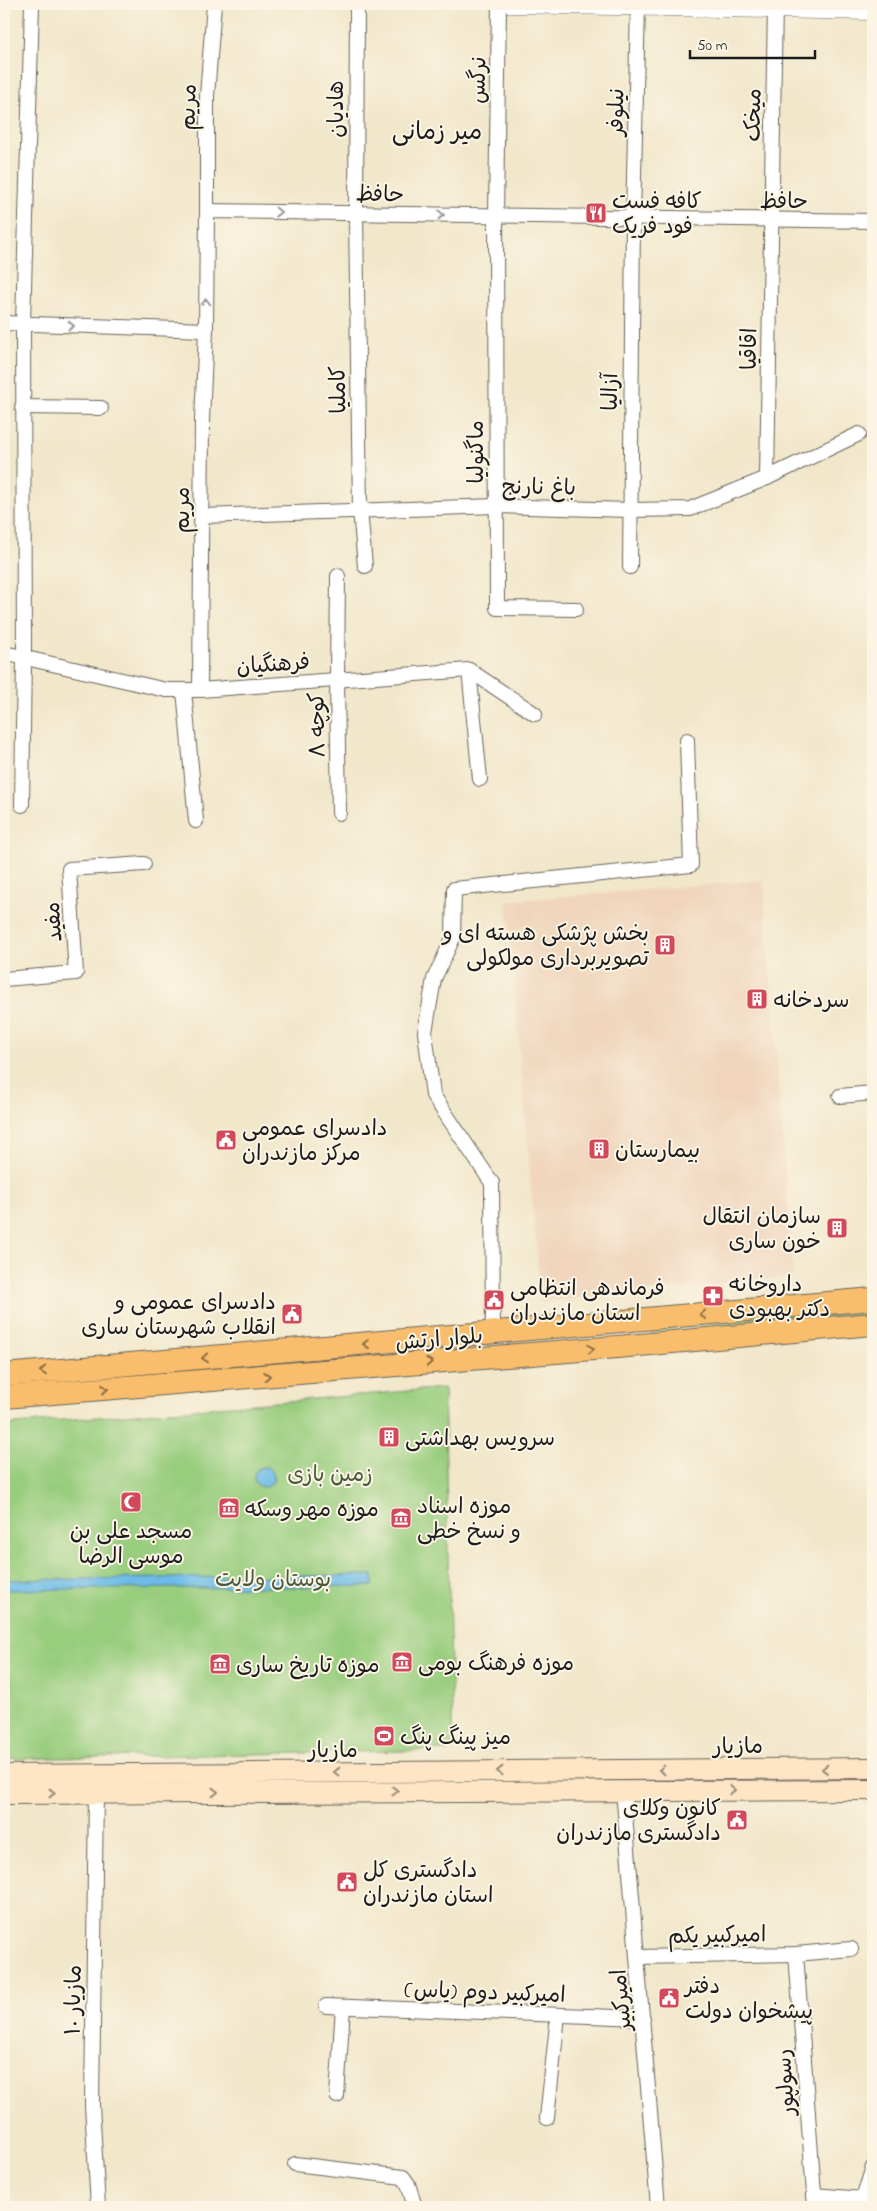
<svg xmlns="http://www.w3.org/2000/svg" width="877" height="2211" viewBox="0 0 877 2211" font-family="'Indie Flower','Playpen Sans Arabic',sans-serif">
  <rect width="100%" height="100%" fill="#fcf5e5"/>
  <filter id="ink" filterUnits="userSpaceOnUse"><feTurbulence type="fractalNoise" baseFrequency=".02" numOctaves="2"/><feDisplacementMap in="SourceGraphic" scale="10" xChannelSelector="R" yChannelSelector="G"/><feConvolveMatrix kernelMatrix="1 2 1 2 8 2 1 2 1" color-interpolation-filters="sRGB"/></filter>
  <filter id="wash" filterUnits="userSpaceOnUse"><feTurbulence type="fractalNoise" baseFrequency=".0096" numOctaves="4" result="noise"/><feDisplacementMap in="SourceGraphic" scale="20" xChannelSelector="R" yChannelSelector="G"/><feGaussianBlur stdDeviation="1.12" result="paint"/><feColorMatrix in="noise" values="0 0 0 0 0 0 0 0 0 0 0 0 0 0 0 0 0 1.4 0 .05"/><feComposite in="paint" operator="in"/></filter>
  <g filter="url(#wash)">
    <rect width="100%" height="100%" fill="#f1e7cb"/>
    <!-- built -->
    <polygon fill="#f0d5bc" points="763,880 793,1277 541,1302 507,901"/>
    <!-- green -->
    <g fill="#99cd7e" stroke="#5a744d">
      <polygon points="873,1306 873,1317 652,1340 651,1326"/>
      <polygon points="444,1388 453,1750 4,1759 4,1425"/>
    </g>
    <!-- water -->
    <g fill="#6cbbe7" stroke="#446c82">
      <circle cx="264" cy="1477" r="10"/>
      <polygon points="373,1575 373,1586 4,1590 4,1580"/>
    </g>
  </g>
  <g filter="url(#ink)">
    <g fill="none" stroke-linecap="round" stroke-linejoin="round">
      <!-- minor casing -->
      <g stroke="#676359" stroke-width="16">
        <g id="minor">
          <polyline points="357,4 356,214 360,510 365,566"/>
          <polyline points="499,4 496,216 497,608 576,609"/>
          <polyline points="207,211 207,96 214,4"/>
          <polyline points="4,323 206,330 207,211 873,221"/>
          <polyline points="22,407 101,408"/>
          <polyline points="767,478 775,4"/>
          <polyline points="202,516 496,506 629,510 690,509 767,478 859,434"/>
          <polyline points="630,567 633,219 638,4"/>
          <polyline points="338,576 337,680 339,813"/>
          <polyline points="4,653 166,690 200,690 469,670 535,714"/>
          <polyline points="469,670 480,779"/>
          <polyline points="184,690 196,821"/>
          <polyline points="200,690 202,420 206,330"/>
          <polyline points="22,805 24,656 23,324 32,4"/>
          <polyline points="4,979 76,973 69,869 144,864"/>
          <polyline points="840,1096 873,1093"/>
          <polyline points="493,1333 492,1183 433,1095 425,1032 434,979 453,938 454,889 691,865 687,740"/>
          <polyline points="623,1790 658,2207"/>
          <polyline points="96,1793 92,2105 98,2207"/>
          <polyline points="796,1954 815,2207"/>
          <polyline points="638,1957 796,1954 851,1949"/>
          <polyline points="326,2006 643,2018"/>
          <polyline points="337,2096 343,2007"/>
          <polyline points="547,2118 558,2015"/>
          <polyline points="295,2164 403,2177 408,2184 415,2207"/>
          <polyline points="814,2195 863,2199 873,2167"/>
        </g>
      </g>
      <!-- tertiary casing -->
      <g stroke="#676359" stroke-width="19">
        <polyline id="tertiary" points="511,4 873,11"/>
      </g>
      <!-- secondary casing -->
      <g stroke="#676359" stroke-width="22">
        <g id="secondary">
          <polyline points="4,1775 873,1768"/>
          <polyline points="4,1794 873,1790"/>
        </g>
      </g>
      <!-- primary casing -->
      <g stroke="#676359" stroke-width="24">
        <g id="primary">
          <polyline points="4,1375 873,1299"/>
          <polyline points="4,1397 617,1347 873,1324"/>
        </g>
      </g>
      <!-- minor -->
      <use href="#minor" stroke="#fff" stroke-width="14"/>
      <!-- tertiary -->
      <use href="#tertiary" stroke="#fff" stroke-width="18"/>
      <!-- secondary -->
      <use href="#secondary" stroke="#fde5c5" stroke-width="20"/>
      <!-- primary -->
      <use href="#primary" stroke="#f9be6d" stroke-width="22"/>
    </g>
    <!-- one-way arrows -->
    <defs><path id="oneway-chevron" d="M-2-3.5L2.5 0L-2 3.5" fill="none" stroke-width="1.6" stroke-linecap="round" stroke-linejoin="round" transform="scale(1.25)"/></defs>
    <g stroke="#999">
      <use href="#oneway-chevron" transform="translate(278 212) rotate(1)"/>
      <use href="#oneway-chevron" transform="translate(441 215) rotate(1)"/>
      <use href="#oneway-chevron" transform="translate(206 302) rotate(-90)"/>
      <use href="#oneway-chevron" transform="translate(71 326) rotate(2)"/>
    </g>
    <g stroke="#8a6d44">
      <use href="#oneway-chevron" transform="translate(703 1315) rotate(175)"/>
      <use href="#oneway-chevron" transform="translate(366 1344) rotate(175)"/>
      <use href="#oneway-chevron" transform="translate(591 1349) rotate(-5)"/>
      <use href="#oneway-chevron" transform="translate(205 1358) rotate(175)"/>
      <use href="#oneway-chevron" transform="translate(429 1362) rotate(-5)"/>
      <use href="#oneway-chevron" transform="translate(43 1371) rotate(175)"/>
      <use href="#oneway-chevron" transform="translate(267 1376) rotate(-5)"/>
      <use href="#oneway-chevron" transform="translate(105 1389) rotate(-5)"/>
    </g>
    <g stroke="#988b79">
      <use href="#oneway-chevron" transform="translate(825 1769) rotate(180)"/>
      <use href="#oneway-chevron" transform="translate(662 1770) rotate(179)"/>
      <use href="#oneway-chevron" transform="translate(500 1771) rotate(180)"/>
      <use href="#oneway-chevron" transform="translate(337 1772) rotate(180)"/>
      <use href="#oneway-chevron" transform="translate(732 1790)"/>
      <use href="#oneway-chevron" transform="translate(395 1791)"/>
      <use href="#oneway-chevron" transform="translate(215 1792)"/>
      <use href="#oneway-chevron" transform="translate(52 1793)"/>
    </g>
  </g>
  <!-- icons -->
  <defs>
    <g id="restaurant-square" transform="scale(1.125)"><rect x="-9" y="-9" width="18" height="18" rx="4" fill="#d1495b" stroke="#fcf5e5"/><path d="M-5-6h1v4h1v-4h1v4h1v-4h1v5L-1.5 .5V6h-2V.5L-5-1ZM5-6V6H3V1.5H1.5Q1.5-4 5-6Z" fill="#fff"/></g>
    <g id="building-square" transform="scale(1.125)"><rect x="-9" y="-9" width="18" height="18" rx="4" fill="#d1495b" stroke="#fcf5e5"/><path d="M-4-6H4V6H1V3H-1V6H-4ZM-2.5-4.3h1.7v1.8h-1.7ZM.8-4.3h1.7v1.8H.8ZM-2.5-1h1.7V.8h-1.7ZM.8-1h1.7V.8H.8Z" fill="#fff"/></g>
    <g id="civic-square" transform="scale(1.125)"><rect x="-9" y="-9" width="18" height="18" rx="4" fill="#d1495b" stroke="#fcf5e5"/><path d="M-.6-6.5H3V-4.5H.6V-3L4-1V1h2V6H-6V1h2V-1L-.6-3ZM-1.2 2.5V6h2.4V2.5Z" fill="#fff"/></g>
    <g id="pharmacy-square" transform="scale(1.125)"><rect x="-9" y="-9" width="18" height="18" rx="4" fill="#d1495b" stroke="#fcf5e5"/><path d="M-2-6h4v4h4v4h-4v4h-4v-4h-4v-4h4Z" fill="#fff"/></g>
    <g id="mosque-square" transform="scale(1.125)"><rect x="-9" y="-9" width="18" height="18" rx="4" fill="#d1495b" stroke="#fcf5e5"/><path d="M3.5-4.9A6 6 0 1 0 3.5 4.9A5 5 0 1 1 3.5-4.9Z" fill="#fff"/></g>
    <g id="museum-square" transform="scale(1.125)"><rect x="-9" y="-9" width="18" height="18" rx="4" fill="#d1495b" stroke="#fcf5e5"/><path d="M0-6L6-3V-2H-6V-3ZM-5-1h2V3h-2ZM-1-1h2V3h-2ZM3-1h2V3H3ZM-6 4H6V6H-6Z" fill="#fff"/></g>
    <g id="stadium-square" transform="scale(1.125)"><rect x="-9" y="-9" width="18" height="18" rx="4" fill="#d1495b" stroke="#fcf5e5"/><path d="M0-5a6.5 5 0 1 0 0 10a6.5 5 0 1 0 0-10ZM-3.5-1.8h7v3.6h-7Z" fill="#fff"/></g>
  </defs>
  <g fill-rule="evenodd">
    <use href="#restaurant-square" x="596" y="213"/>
    <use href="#building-square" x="665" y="945"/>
    <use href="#building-square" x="757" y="999"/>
    <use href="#civic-square" x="226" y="1140"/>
    <use href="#building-square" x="599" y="1149"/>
    <use href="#building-square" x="837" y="1228"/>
    <use href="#pharmacy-square" x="713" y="1296"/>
    <use href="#civic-square" x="494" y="1300"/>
    <use href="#civic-square" x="292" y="1314"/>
    <use href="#building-square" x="389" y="1437"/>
    <use href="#mosque-square" x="131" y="1502"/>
    <use href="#museum-square" x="229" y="1508"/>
    <use href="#museum-square" x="401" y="1518"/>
    <use href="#museum-square" x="402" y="1662"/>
    <use href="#museum-square" x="220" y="1664"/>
    <use href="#stadium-square" x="384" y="1736"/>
    <use href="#civic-square" x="737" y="1820"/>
    <use href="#civic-square" x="347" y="1882"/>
    <use href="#civic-square" x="669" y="1998"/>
  </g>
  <g text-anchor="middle" stroke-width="4" stroke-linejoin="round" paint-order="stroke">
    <!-- street labels -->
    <g font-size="22" fill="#1c1c1c" stroke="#fcf5e5">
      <text transform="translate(477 80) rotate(-89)" y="8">نرگس</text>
      <text transform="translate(187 107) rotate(-88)" y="8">مریم</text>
      <text transform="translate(335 109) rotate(-90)" y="8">هادیان</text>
      <text transform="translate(615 112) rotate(-89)" y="8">نیلوفر</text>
      <text transform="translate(752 115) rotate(-89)" y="8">میخک</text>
      <text transform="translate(380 193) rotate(1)" y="8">حافظ</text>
      <text x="784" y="208">حافظ</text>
      <text transform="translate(748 349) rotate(-89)" y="8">اقاقیا</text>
      <text transform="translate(337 390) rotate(-91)" y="8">کاملیا</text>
      <text transform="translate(609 392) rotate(-89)" y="8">آزالیا</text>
      <text transform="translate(475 452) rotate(-90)" y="8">ماگنولیا</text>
      <text transform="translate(539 486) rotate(1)" y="8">باغ نارنج</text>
      <text transform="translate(181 510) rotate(-90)" y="8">مریم</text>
      <text transform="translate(273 663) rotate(-4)" y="8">فرهنگیان</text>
      <text transform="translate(316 725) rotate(-91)" y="8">کوچه ۸</text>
      <text transform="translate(52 922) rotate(-94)" y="8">مفید</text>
      <text transform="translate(439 1338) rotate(-5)" y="8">بلوار ارتش</text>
      <text transform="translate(738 1745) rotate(-1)" y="8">مازیار</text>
      <text x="333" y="1757">مازیار</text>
      <text transform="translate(717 1934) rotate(-1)" y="8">امیرکبیر یکم</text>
      <text transform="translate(485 1991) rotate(2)" y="8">امیرکبیر دوم (یاس)</text>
      <text transform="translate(72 2000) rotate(-89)" y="8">مازیار ١٠</text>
      <text transform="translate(620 2000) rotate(-95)" y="8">امیرکبیر</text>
      <text transform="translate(784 2082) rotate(-94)" y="8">رسولپور</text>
    </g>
    <!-- poi labels -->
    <g font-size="22" fill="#1c1c1c" stroke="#fcf5e5" text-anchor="start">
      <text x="612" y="208">کافه فست<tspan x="612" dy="25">فود فریک</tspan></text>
      <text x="649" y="940" text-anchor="end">بخش پژشکی هسته ای و<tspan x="649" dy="25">تصویربرداری مولکولی</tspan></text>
      <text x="773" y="1007">سردخانه</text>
      <text x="242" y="1135">دادسرای عمومی<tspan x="242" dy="25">مرکز مازندران</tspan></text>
      <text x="615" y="1157">بیمارستان</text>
      <text x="821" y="1223" text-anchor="end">سازمان انتقال<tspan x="821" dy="25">خون ساری</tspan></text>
      <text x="729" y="1291">داروخانه<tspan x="729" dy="25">دکتر بهبودی</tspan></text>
      <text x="510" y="1295">فرماندهی انتظامی<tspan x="510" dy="25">استان مازندران</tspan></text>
      <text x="276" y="1309" text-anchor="end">دادسرای عمومی و<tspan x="276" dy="25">انقلاب شهرستان ساری</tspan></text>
      <text x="405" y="1445">سرویس بهداشتی</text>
      <text x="417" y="1513">موزه اسناد<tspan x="417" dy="25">و نسخ خطی</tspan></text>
      <text x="245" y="1516">موزه مهر وسکه</text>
      <text x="131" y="1538" text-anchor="middle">مسجد علی بن<tspan x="131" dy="25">موسی الرضا</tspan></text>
      <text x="418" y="1670">موزه فرهنگ بومی</text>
      <text x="236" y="1672">موزه تاریخ ساری</text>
      <text x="400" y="1744">میز پینگ پنگ</text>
      <text x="721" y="1815" text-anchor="end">کانون وکلای<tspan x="721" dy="25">دادگستری مازندران</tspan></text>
      <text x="363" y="1877">دادگستری کل<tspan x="363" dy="25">استان مازندران</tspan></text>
      <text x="685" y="1993">دفتر<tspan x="685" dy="25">پیشخوان دولت</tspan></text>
    </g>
    <!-- park labels -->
    <g font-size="22" fill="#485a3e" stroke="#fcf5e5">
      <text x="330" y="1481">زمین بازی</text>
      <text x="273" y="1586">بوستان ولایت</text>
    </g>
    <!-- neighbourhood labels -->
    <g font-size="24" fill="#1c1c1c" stroke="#fcf5e5">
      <text x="437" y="139">میر زمانی</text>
    </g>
  </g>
  <!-- margin -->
  <rect width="877" height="2211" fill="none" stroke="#fcf5e5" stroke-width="20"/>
  <!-- scale -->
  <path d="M690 50v8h125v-8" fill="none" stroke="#1c1c1c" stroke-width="2.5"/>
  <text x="697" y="50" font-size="15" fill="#1c1c1c" stroke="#fcf5e5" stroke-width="4" paint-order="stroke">50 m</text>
</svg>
